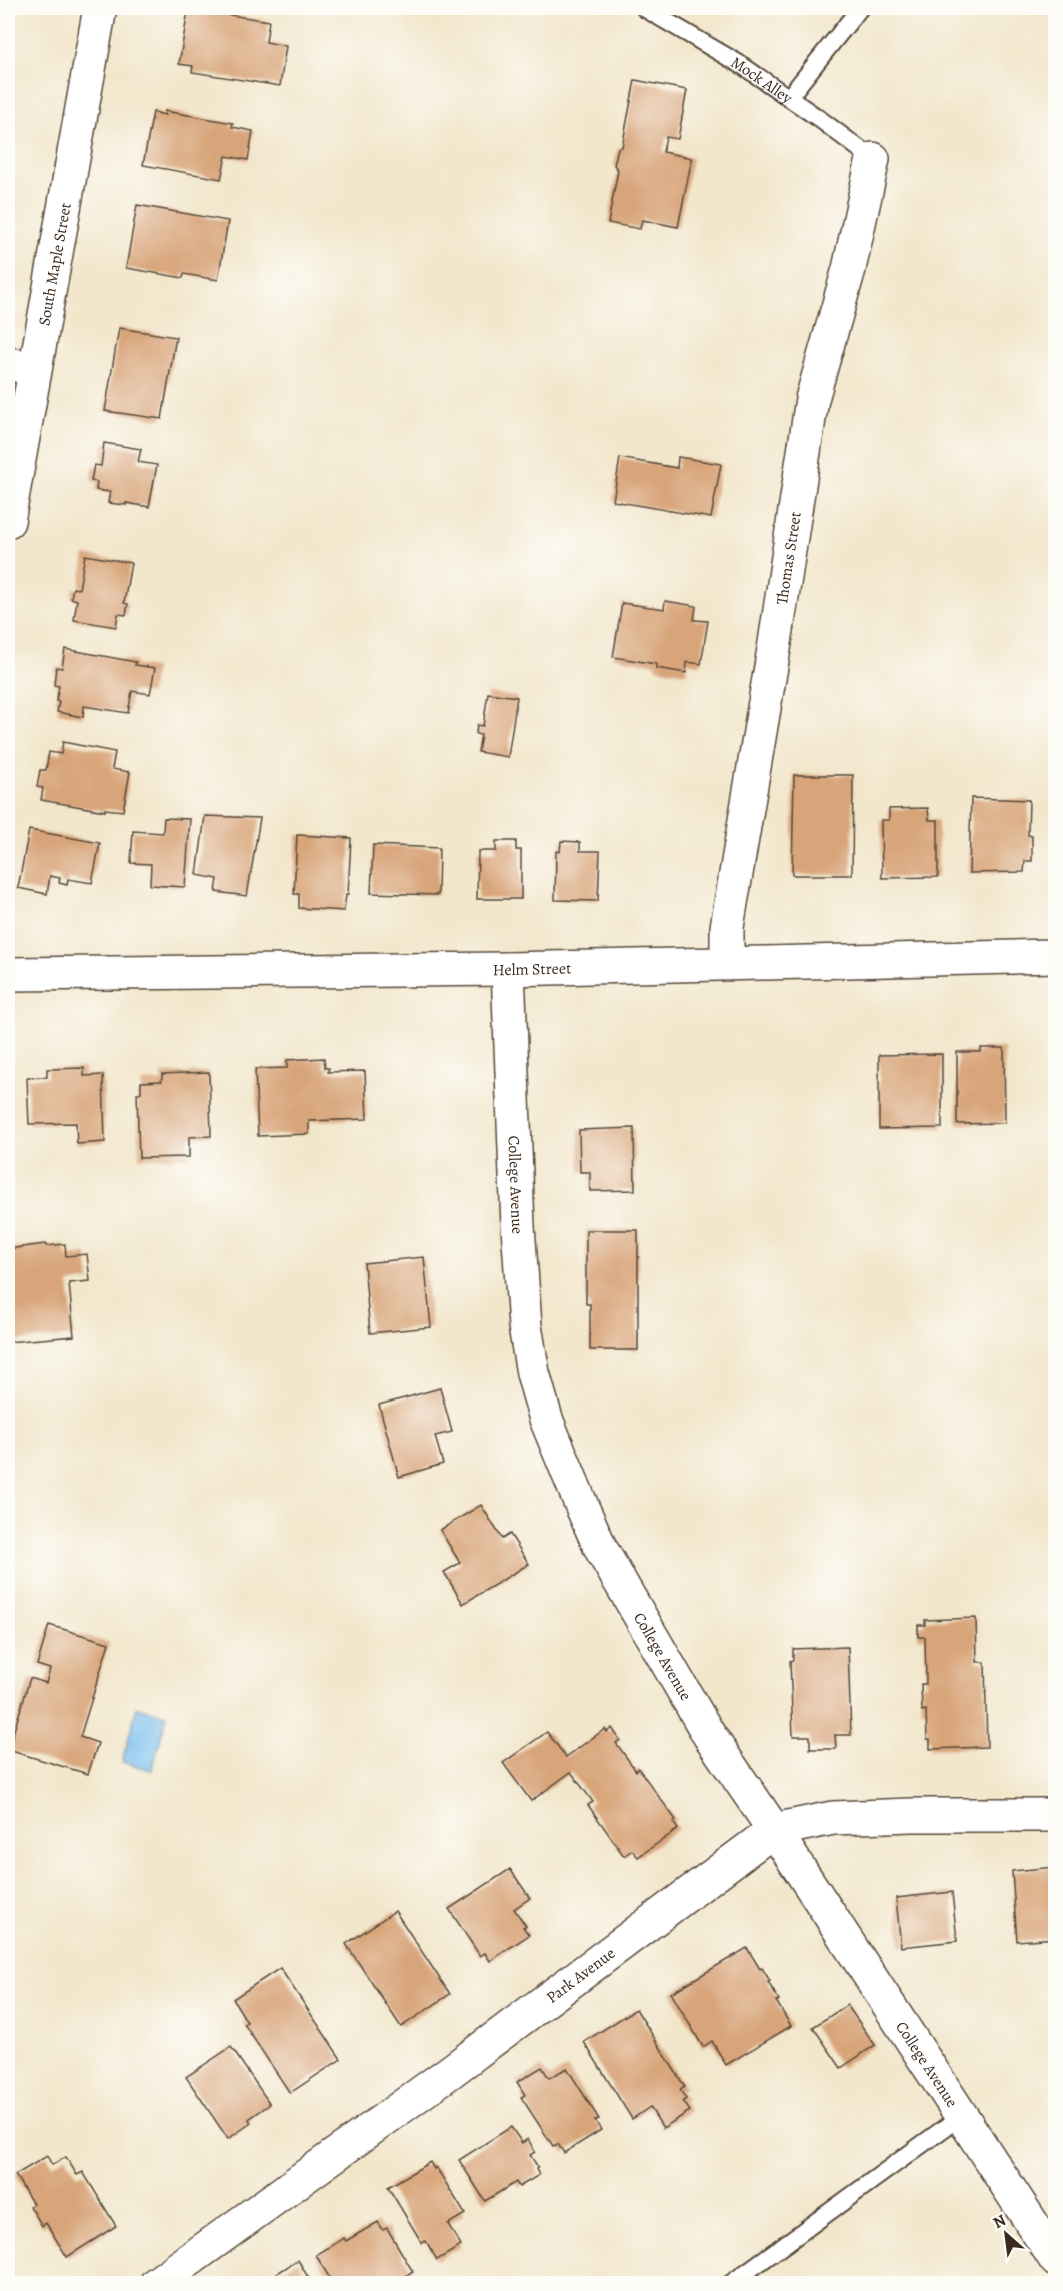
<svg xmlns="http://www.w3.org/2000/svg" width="1063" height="2291" viewBox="0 0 1063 2291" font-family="Alegreya,serif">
  <rect width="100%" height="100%" fill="#fdfcf7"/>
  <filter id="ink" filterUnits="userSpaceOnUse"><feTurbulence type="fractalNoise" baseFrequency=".0167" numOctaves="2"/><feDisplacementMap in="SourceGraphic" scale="12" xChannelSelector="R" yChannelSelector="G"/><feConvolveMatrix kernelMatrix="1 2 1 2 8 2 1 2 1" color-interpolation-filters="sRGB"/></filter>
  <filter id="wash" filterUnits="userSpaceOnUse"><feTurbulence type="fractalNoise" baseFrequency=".008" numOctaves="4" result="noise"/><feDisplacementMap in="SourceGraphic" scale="24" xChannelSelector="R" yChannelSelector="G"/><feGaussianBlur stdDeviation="1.35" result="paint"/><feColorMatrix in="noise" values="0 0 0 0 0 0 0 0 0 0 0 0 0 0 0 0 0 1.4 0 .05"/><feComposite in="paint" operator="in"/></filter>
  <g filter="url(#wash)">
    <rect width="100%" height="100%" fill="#f2e6cb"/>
    <!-- water -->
    <polygon fill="#75bded" stroke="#587486" stroke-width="1.5" points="137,1707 167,1715 152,1770 122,1762"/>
    <g id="blocks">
      <!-- building -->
      <g fill="#d8a479">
        <polygon points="188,11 203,14 203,11 269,21 266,42 286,46 280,86 192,72 193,66 179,64"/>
        <polygon points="635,80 687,90 678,139 666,137 663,152 692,158 678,227 642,220 640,229 608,223 618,170 614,165 618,148 622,147"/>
        <polygon points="165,111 233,123 232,127 253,131 248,160 226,156 221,179 143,165 153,112 165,115"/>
        <polygon points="137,205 228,221 218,280 184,274 183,278 126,268"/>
        <polygon points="119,328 176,337 162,419 105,411"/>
        <polygon points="104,443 141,449 138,462 157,465 149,507 126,503 126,505 108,503 110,492 96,490 97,482 91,481 94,465 101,466"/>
        <polygon points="678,457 721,464 711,518 613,501 620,458 677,468"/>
        <polygon points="85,555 131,563 124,603 128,604 126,615 118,614 116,627 74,620 77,600 71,598 73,588 79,589"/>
        <polygon points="665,601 696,606 694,620 708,621 701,664 687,662 686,673 656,668 656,664 613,657 622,603 664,609"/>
        <polygon points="65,649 136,662 135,665 155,668 150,694 132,691 128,713 84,706 83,717 57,712 59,702 56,701 59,686 54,685 56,667 62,668"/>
        <polygon points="488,693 517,697 508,757 478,752 481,735 476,734 477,725 483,726"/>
        <polygon points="63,742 115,752 112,769 130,772 123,811 105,809 105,811 41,800 43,788 37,787 40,770 46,770 49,752 61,754"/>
        <polygon points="794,775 853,775 852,875 792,875"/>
        <polygon points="971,798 1029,800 1028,835 1032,836 1032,861 1025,861 1024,872 969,873"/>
        <polygon points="928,808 929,820 938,820 938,877 882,878 881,820 889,820 889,809"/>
        <polygon points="205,816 260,818 247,896 216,892 218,879 197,875"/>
        <polygon points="164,818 190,819 185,887 150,885 151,864 131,863 133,831 163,833"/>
        <polygon points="29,830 100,843 92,883 68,879 67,885 59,883 60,878 50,876 47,894 18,888"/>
        <polygon points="297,835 351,838 348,895 346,895 344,911 299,908 299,894 294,894"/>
        <polygon points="496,841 516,841 516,850 521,850 521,899 477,899 478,851 496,851"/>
        <polygon points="561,841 580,842 580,851 600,851 598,901 555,900 556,851 560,852"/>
        <polygon points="373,845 439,848 438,895 371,893"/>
        <polygon points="981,1048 1004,1048 1005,1123 957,1124 957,1052 981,1052"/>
        <polygon points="942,1054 942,1128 879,1129 879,1055"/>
        <polygon points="324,1058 325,1068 329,1068 328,1072 365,1071 367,1119 309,1121 309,1134 258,1136 255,1069 287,1068 287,1060"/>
        <polygon points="84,1068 84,1076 103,1075 105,1142 77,1144 76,1123 29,1124 27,1078 47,1077 47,1069"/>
        <polygon points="209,1072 211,1136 189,1137 189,1157 139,1158 137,1093 141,1093 141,1082 162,1081 162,1074"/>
        <polygon points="634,1128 635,1190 590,1191 590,1172 580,1172 579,1130"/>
        <polygon points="586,1230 638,1230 638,1350 590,1350 590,1304 586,1304"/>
        <polygon points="45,1244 46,1246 65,1244 66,1256 87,1254 90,1281 69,1283 74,1336 8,1342 8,1297 13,1296 12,1289 8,1290 8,1249"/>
        <polygon points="424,1257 431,1327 370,1333 364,1263"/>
        <polygon points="440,1388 452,1432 435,1436 443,1464 399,1477 379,1405"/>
        <polygon points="481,1505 502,1539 510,1534 529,1564 463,1604 444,1572 460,1563 440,1530"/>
        <polygon points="976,1618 977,1662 985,1662 987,1747 930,1749 930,1739 927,1739 926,1710 922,1711 921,1684 926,1684 925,1637 918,1637 918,1625 925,1625 925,1620"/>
        <polygon points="49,1625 109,1643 80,1737 98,1743 88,1774 8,1750 30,1678 46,1683 50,1669 37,1665"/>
        <polygon points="848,1647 851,1735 835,1735 836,1749 810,1749 810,1736 793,1736 790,1661 793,1660 793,1649"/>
        <polygon points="612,1728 620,1740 616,1743 636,1771 638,1768 676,1820 673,1822 678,1829 638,1857 632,1850 624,1856 588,1805 593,1802 571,1772 531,1801 503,1763 547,1732 566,1757 605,1729 607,1732"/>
        <polygon points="1056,1867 1056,1938 1017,1941 1012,1871"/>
        <polygon points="510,1869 530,1898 514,1909 526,1926 523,1927 529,1935 490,1961 485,1953 480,1956 449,1909"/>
        <polygon points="952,1892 957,1941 901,1947 896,1898"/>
        <polygon points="395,1911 450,1994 401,2027 346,1944"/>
        <polygon points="747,1948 760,1969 762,1968 770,1981 768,1982 779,2000 776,2001 791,2026 726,2065 712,2041 703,2047 671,1993"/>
        <polygon points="280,1968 341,2059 290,2093 244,2024 247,2022 233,1999"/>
        <polygon points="847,2005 875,2045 841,2068 813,2027"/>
        <polygon points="636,2009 685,2087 680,2090 686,2099 683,2101 690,2111 663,2128 650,2107 632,2119 584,2042"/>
        <polygon points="231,2047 270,2104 249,2119 251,2123 228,2139 186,2077"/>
        <polygon points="542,2067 549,2078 567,2068 599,2119 595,2120 601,2130 564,2153 558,2144 553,2146 521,2097 525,2095 517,2082"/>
        <polygon points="511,2127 522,2143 528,2139 535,2152 530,2155 538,2167 536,2169 539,2175 519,2187 516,2182 485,2201 459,2160"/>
        <polygon points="47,2156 52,2165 66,2157 77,2175 83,2172 116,2226 67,2257 46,2223 42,2226 30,2206 33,2204 15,2175"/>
        <polygon points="430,2162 434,2169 436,2167 465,2214 448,2224 461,2246 437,2260 426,2241 422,2243 388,2187"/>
        <polygon points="378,2222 383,2230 387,2228 413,2272 396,2282 397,2284 333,2284 316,2255 344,2238 346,2241"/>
        <polygon points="298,2260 312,2284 260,2284"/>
      </g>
    </g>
  </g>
  <g filter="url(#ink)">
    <use href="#blocks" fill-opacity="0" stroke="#564638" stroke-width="1.5"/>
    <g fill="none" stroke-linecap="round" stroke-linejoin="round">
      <!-- service casing -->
      <g stroke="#564638" stroke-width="20">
        <g id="service">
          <path id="s1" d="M644,8L743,66L821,120L873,159"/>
          <polyline points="789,97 860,8"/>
          <polyline points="730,2284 961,2116"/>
        </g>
      </g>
      <!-- minor casing -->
      <g stroke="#564638" stroke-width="36">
        <g id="minor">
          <polyline points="8,364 35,368"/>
          <path id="s2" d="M8,521L100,8"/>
          <path id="s3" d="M727,963V927L775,643L812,399L849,269L873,159"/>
          <path id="s4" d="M508,969L518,1226L525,1326L533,1373L546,1419L583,1509L601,1549L709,1735L774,1830L1056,2260"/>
          <path id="s5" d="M8,974L508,969L1056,956"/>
          <path id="s6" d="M156,2284L450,2072L774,1830L833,1818L911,1815H1056"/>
        </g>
      </g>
      <!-- service -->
      <use href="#service" stroke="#fff" stroke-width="16"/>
      <!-- minor -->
      <use href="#minor" stroke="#fff" stroke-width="33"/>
    </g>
  </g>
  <g text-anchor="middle" stroke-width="4.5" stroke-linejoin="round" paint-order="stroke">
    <!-- street labels -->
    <g font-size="16" fill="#3b2a1e" stroke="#fdfcf7">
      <text dy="6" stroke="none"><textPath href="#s1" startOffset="138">Mock Alley</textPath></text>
      <text dy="6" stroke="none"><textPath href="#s2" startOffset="261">South Maple Street</textPath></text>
      <text dy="6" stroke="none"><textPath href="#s3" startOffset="410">Thomas Street</textPath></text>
      <text dy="6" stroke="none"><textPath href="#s5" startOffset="524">Helm Street</textPath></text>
      <text dy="6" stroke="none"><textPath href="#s4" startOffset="216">College Avenue</textPath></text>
      <text dy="6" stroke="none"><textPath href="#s4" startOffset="718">College Avenue</textPath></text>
      <text dy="6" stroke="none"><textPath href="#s6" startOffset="525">Park Avenue</textPath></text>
      <text dy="6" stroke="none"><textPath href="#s4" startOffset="1204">College Avenue</textPath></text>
    </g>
  </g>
  <!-- margin -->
  <rect width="1063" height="2291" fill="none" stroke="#fdfcf7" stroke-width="30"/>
  <!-- north arrow -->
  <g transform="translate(1006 2234) rotate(332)" stroke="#fdfcf7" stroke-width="4.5" paint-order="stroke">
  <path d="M0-4.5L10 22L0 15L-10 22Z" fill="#3b2a1e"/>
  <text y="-9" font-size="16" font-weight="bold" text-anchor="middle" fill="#3b2a1e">N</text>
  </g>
</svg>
